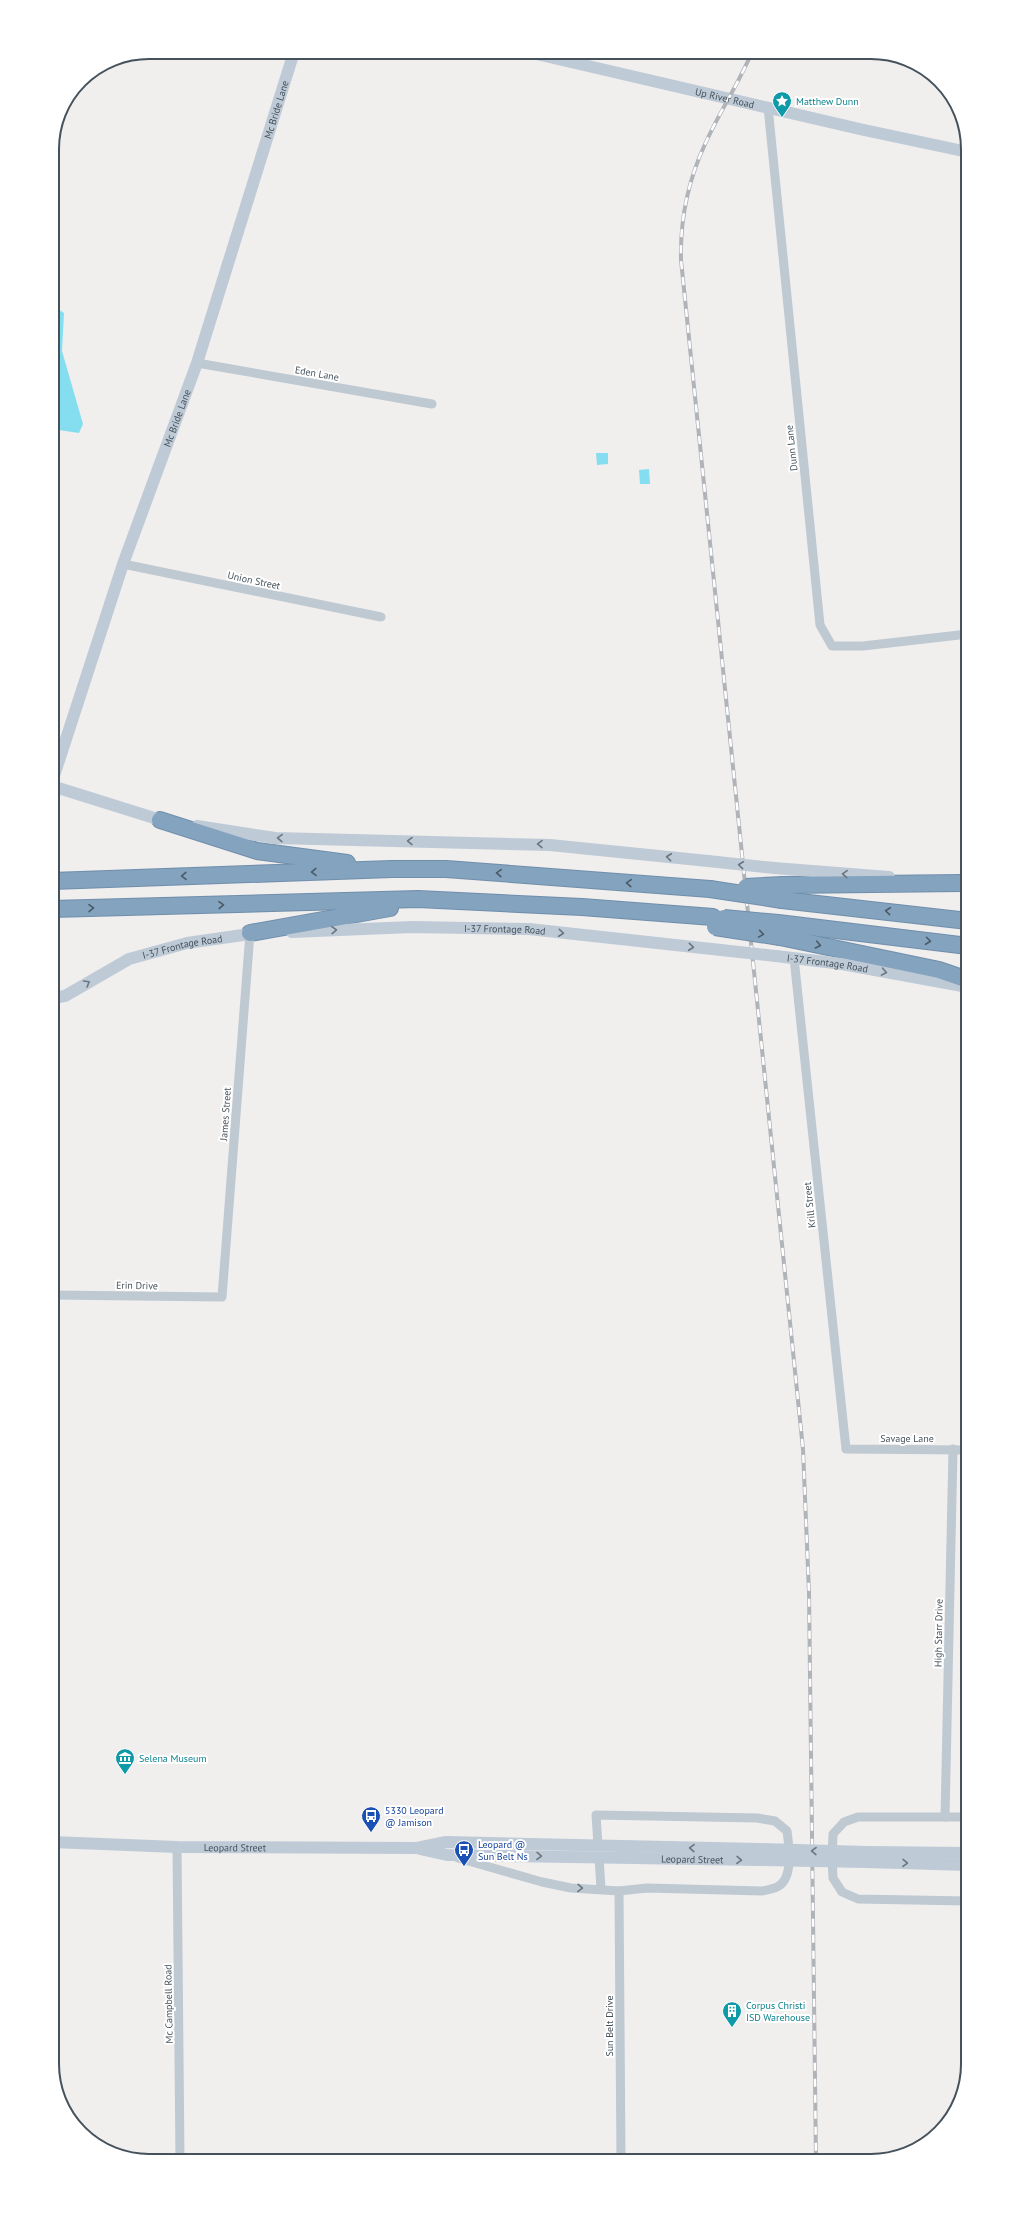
<svg xmlns="http://www.w3.org/2000/svg" width="1020" height="2213" viewBox="0 0 1020 2213" font-family="'PT Sans',sans-serif">
  <rect width="100%" height="100%" fill="#f1eeee"/>
  <!-- water -->
  <g fill="#85deef">
    <polygon points="52,305 64,313 62,351 83,424 79,433 52,429"/>
    <polygon points="596,453 608,453 608,464 597,465"/>
    <polygon points="649,469 650,484 640,484 639,470"/>
  </g>
  <g fill="none" stroke-linecap="round" stroke-linejoin="round">
    <!-- highway casing -->
    <g stroke="#6f8eab" stroke-width="18">
      <g id="highway">
        <polyline points="160,820 257,851 347,863"/>
        <polyline points="52,881 392,869 446,869 710,889"/>
        <polyline points="783,885 962,883"/>
        <polyline points="782,900 968,921"/>
        <polyline points="52,909 418,899 582,907 713,917"/>
        <polyline points="778,923 968,946"/>
        <polyline points="250,933 390,908"/>
        <polyline points="780,937 939,970 968,980"/>
      </g>
    </g>
    <!-- street -->
    <g stroke="#bec9d1" stroke-width="9">
      <polyline points="768,107 820,625 832,646 863,646 968,634"/>
      <polyline points="197,363 432,404"/>
      <polyline points="123,564 381,617"/>
      <polyline points="794,958 846,1449 968,1450"/>
      <polyline points="52,1295 222,1297 250,933"/>
      <polyline points="945,1817 953,1449"/>
      <polyline points="177,1847 180,2161"/>
      <polyline points="599,1857 601,1889"/>
      <path d="M458,1858L542,1882L571,1888L619,1891L647,1888L762,1891C767,1890 773,1889 777,1887C794,1879 789,1846 787,1831L775,1821L757,1818L596,1815L598,1845"/>
      <polyline points="619,1891 621,2161"/>
      <polyline points="968,1901 858,1899 842,1892 833,1878 832,1857 833,1834 844,1822 858,1817 968,1817"/>
    </g>
    <!-- secondary -->
    <g stroke="#becad6" stroke-width="12">
      <path id="s1" d="M528,52L864,130L968,152"/>
      <path id="s2" d="M52,782L123,564L197,363L294,52"/>
      <polyline points="52,786 167,822"/>
      <polyline points="197,826 275,838 550,845 708,861"/>
      <polyline points="774,868 889,877"/>
      <path id="s3" d="M292,932L412,927L529,929L721,950"/>
      <path id="s4" d="M776,956L842,964L968,987"/>
      <path id="s5" d="M52,998L65,996L129,959L187,943L257,933"/>
      <path id="s6" d="M52,1842L177,1847L417,1848L446,1842L759,1849"/>
      <path id="s7" d="M420,1849L447,1855L759,1860"/>
      <polyline points="867,1852 968,1853"/>
      <polyline points="866,1862 968,1865"/>
    </g>
    <!-- highway -->
    <use href="#highway" stroke="#83a3bf" stroke-width="16"/>
    <!-- rail casing -->
    <g stroke="#b0b4b9" stroke-width="4">
      <path id="rail" d="M752,52C739,83 720,111 706,142C688,180 680,219 681,260L803,1449L809,1593L816,2161"/>
    </g>
    <!-- rail -->
    <use href="#rail" stroke="#fff" stroke-width="2.5" stroke-dasharray="8" stroke-linecap="butt"/>
    <!-- highway-bridge casing -->
    <g stroke="#6f8eab" stroke-width="18" stroke-linecap="butt">
      <g id="highway-bridge">
        <polyline points="746,887 783,885"/>
        <polyline points="710,889 782,900"/>
        <polyline points="724,918 778,923"/>
        <polyline points="715,927 780,937"/>
      </g>
    </g>
    <!-- secondary-bridge -->
    <g stroke="#becad6" stroke-width="12">
      <polyline points="708,861 774,868"/>
      <polyline points="721,950 776,956"/>
      <polyline points="759,1849 867,1852"/>
      <polyline points="759,1860 866,1862"/>
    </g>
    <!-- highway-bridge -->
    <use href="#highway-bridge" stroke="#83a3bf" stroke-width="16"/>
  </g>
  <!-- one-way arrows -->
  <defs><path id="oneway-chevron" d="M-2-3.5L2.5 0L-2 3.5" fill="none" stroke-width="1.6" stroke-linecap="round" stroke-linejoin="round"/></defs>
  <g stroke="#697681">
    <use href="#oneway-chevron" transform="translate(280 838) rotate(-178)"/>
    <use href="#oneway-chevron" transform="translate(410 841) rotate(-179)"/>
    <use href="#oneway-chevron" transform="translate(540 844) rotate(-179)"/>
    <use href="#oneway-chevron" transform="translate(669 857) rotate(-174)"/>
    <use href="#oneway-chevron" transform="translate(741 865) rotate(-174)"/>
    <use href="#oneway-chevron" transform="translate(845 874) rotate(-176)"/>
    <use href="#oneway-chevron" transform="translate(334 930) rotate(-2)"/>
    <use href="#oneway-chevron" transform="translate(561 933) rotate(6)"/>
    <use href="#oneway-chevron" transform="translate(691 947) rotate(6)"/>
    <use href="#oneway-chevron" transform="translate(884 972) rotate(10)"/>
    <use href="#oneway-chevron" transform="translate(87 983) rotate(-31)"/>
    <use href="#oneway-chevron" transform="translate(692 1848) rotate(-178)"/>
    <use href="#oneway-chevron" transform="translate(814 1851) rotate(-179)"/>
    <use href="#oneway-chevron" transform="translate(539 1856) rotate(1)"/>
    <use href="#oneway-chevron" transform="translate(739 1860) rotate(1)"/>
    <use href="#oneway-chevron" transform="translate(905 1863) rotate(1)"/>
  </g>
  <g stroke="#4b5a66">
    <use href="#oneway-chevron" transform="translate(314 872) rotate(178)"/>
    <use href="#oneway-chevron" transform="translate(499 873) rotate(-176)"/>
    <use href="#oneway-chevron" transform="translate(184 876) rotate(178)"/>
    <use href="#oneway-chevron" transform="translate(629 883) rotate(-176)"/>
    <use href="#oneway-chevron" transform="translate(221 905) rotate(-2)"/>
    <use href="#oneway-chevron" transform="translate(91 908) rotate(-1)"/>
    <use href="#oneway-chevron" transform="translate(888 911) rotate(-174)"/>
    <use href="#oneway-chevron" transform="translate(761 934) rotate(9)"/>
    <use href="#oneway-chevron" transform="translate(928 941) rotate(7)"/>
    <use href="#oneway-chevron" transform="translate(818 945) rotate(12)"/>
  </g>
  <use stroke="#69767f" href="#oneway-chevron" transform="translate(580 1888) rotate(2)"/>
  <!-- icons -->
  <defs>
    <g id="sight-pin" transform="scale(1)"><path d="M0 17L-7.5 6A9.5 9.5 0 1 1 7.5 6Z" fill="#0f9aa8" stroke="#fff"/><path d="M0-6L1.8-2.2L6-1.7L2.9 1.2L3.7 5.4L0 3.3L-3.7 5.4L-2.9 1.2L-6-1.7L-1.8-2.2Z" fill="#fff"/></g>
    <g id="museum-pin" transform="scale(1)"><path d="M0 17L-7.5 6A9.5 9.5 0 1 1 7.5 6Z" fill="#0f9aa8" stroke="#fff"/><path d="M0-6L6-3V-2H-6V-3ZM-5-1h2V3h-2ZM-1-1h2V3h-2ZM3-1h2V3H3ZM-6 4H6V6H-6Z" fill="#fff"/></g>
    <g id="bus-pin" transform="scale(1)"><path d="M0 17L-7.5 6A9.5 9.5 0 1 1 7.5 6Z" fill="#1a4fb4" stroke="#fff"/><path d="M-5-6H5V4H4V6H2V4H-2V6H-4V4H-5ZM-3.5-4V0h7V-4ZM-3.5 1.2v1.5H-2V1.2ZM2 1.2v1.5H3.5V1.2Z" fill="#fff"/></g>
    <g id="building-pin" transform="scale(1)"><path d="M0 17L-7.5 6A9.5 9.5 0 1 1 7.5 6Z" fill="#0f9aa8" stroke="#fff"/><path d="M-4-6H4V6H1V3H-1V6H-4ZM-2.5-4.3h1.7v1.8h-1.7ZM.8-4.3h1.7v1.8H.8ZM-2.5-1h1.7V.8h-1.7ZM.8-1h1.7V.8H.8Z" fill="#fff"/></g>
  </defs>
  <g fill-rule="evenodd">
    <use href="#sight-pin" x="782" y="101"/>
    <use href="#museum-pin" x="125" y="1758"/>
    <use href="#bus-pin" x="371" y="1816"/>
    <use href="#bus-pin" x="464" y="1850"/>
    <use href="#building-pin" x="732" y="2011"/>
  </g>
  <g text-anchor="middle" stroke-width="4" stroke-linejoin="round" paint-order="stroke">
    <!-- street labels -->
    <g font-size="10" fill="#45525c" stroke="#fff">
      <text dy="4" stroke="none"><textPath href="#s1" startOffset="202">Up River Road</textPath></text>
      <text dy="4" stroke="none"><textPath href="#s2" startOffset="709">Mc Bride Lane</textPath></text>
      <text transform="translate(317 373) rotate(10)" y="4">Eden Lane</text>
      <text dy="4" stroke="none"><textPath href="#s2" startOffset="385">Mc Bride Lane</textPath></text>
      <text transform="translate(791 448) rotate(-96)" y="4">Dunn Lane</text>
      <text transform="translate(254 580) rotate(12)" y="4">Union Street</text>
      <text dy="4" stroke="none"><textPath href="#s3" startOffset="213">I-37 Frontage Road</textPath></text>
      <text dy="4" stroke="none"><textPath href="#s5" startOffset="142">I-37 Frontage Road</textPath></text>
      <text dy="4" stroke="none"><textPath href="#s4" startOffset="52">I-37 Frontage Road</textPath></text>
      <text transform="translate(225 1114) rotate(-86)" y="4">James Street</text>
      <text transform="translate(809 1205) rotate(-96)" y="4">Krill Street</text>
      <text transform="translate(137 1285) rotate(1)" y="4">Erin Drive</text>
      <text x="907" y="1442">Savage Lane</text>
      <text transform="translate(938 1633) rotate(-89)" y="4">High Starr Drive</text>
      <text dy="4" stroke="none"><textPath href="#s6" startOffset="183">Leopard Street</textPath></text>
      <text dy="4" stroke="none"><textPath href="#s7" startOffset="273">Leopard Street</textPath></text>
      <text transform="translate(168 2004) rotate(-91)" y="4">Mc Campbell Road</text>
      <text transform="translate(609 2026) rotate(-90)" y="4">Sun Belt Drive</text>
    </g>
    <!-- culture labels -->
    <g font-size="10" fill="#0d838f" stroke="#fff" text-anchor="start">
      <text x="796" y="105">Matthew Dunn</text>
      <text x="139" y="1762">Selena Museum</text>
      <text x="746" y="2009">Corpus Christi<tspan x="746" dy="12">ISD Warehouse</tspan></text>
    </g>
    <!-- transit labels -->
    <g font-size="10" fill="#164399" stroke="#fff" text-anchor="start">
      <text x="385" y="1814">5330 Leopard<tspan x="385" dy="12">@ Jamison</tspan></text>
      <text x="478" y="1848">Leopard @<tspan x="478" dy="12">Sun Belt Ns</tspan></text>
    </g>
  </g>
  <!-- crop -->
  <path d="M0 0H1020V2213H0ZM149 59H871A90 90 0 0 1 961 149V2064A90 90 0 0 1 871 2154H149A90 90 0 0 1 59 2064V149A90 90 0 0 1 149 59Z" fill="#fff" fill-rule="evenodd"/>
  <path fill="none" stroke="#45525c" stroke-width="2" d="M149 59H871A90 90 0 0 1 961 149V2064A90 90 0 0 1 871 2154H149A90 90 0 0 1 59 2064V149A90 90 0 0 1 149 59Z"/>
</svg>
